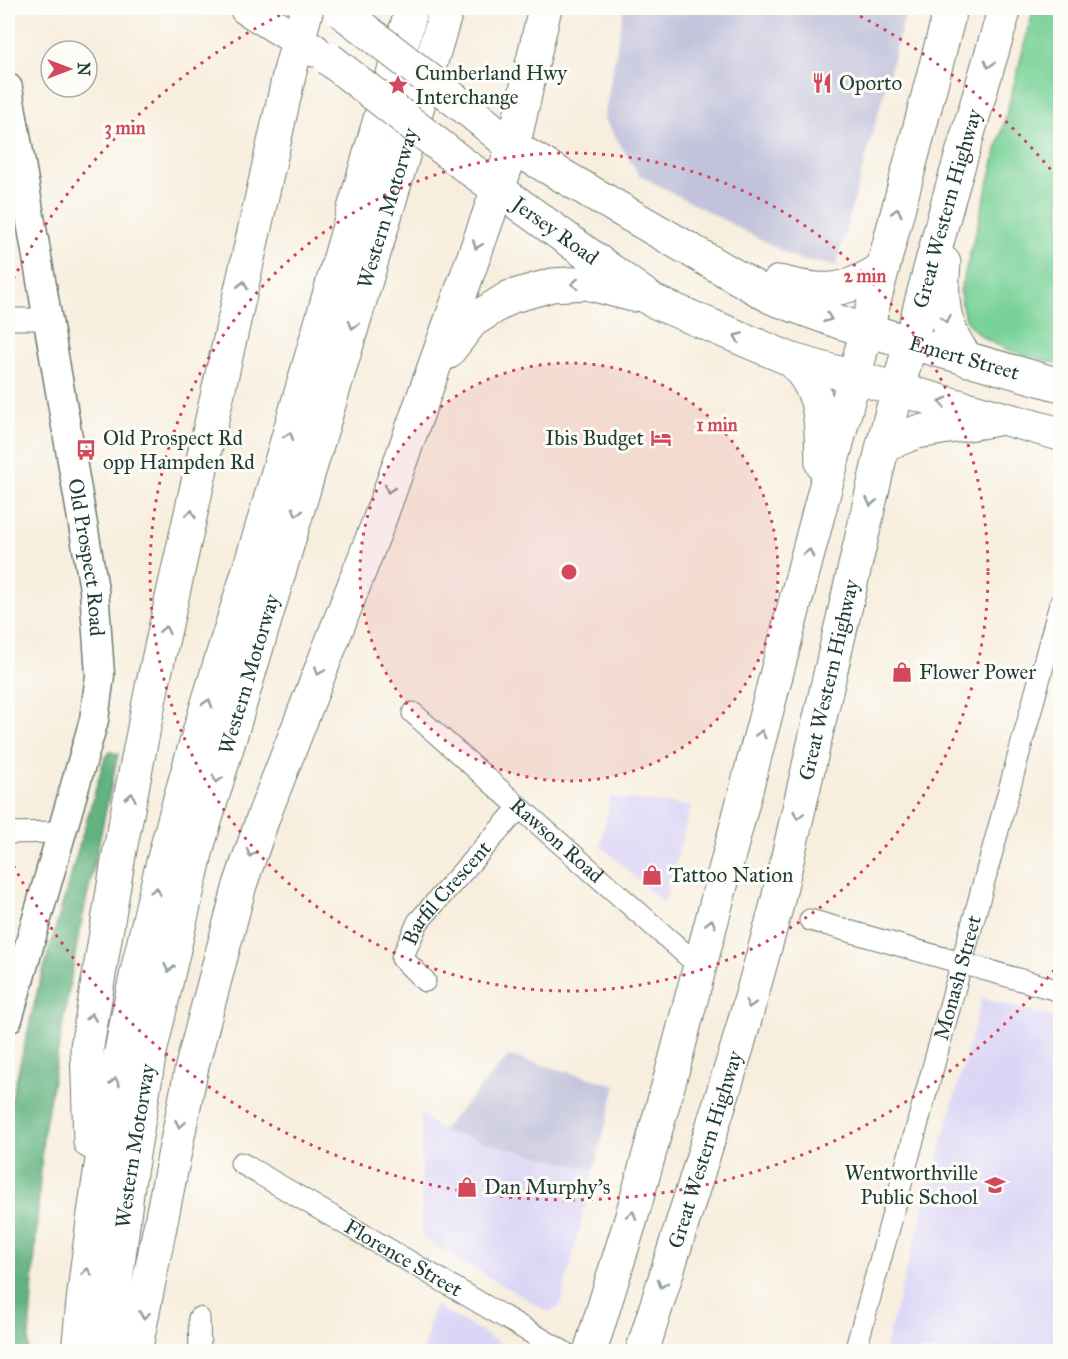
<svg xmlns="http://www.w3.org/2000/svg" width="1068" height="1359" viewBox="0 0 1068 1359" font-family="'IM FELL Great Primer',serif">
  <rect width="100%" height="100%" fill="#fdfcf7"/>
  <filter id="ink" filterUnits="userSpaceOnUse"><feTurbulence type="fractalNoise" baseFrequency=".0167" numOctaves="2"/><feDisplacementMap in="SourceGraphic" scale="12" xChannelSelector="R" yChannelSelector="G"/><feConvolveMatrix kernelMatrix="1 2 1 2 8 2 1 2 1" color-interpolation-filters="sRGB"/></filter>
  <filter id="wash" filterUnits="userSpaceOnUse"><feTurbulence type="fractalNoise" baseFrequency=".008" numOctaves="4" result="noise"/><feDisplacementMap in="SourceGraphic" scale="24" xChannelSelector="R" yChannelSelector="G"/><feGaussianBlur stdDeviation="1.35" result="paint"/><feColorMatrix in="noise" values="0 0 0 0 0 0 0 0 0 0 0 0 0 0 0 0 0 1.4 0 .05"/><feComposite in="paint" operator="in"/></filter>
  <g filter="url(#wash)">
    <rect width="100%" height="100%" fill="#f8eede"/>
    <!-- built -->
    <g fill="#dcd6f6">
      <polygon points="610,797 691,806 664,904 601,846"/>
      <polygon points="982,998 1060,1019 1060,1351 884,1351"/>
      <polygon points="421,1112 441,1131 594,1170 560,1307 549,1312 422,1238"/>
      <polygon points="434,1305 514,1351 423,1351"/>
    </g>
    <!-- industrial -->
    <g fill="#c2c2dc">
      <polygon points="624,8 907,8 836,266 799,260 639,175 604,118"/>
      <polygon points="509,1056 616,1085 594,1170 441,1131"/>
    </g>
    <!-- green -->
    <path fill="#78d197" stroke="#4c8766" stroke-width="1.5" d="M1034,8H1060V364C1031,356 989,350 969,324C962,316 962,302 960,292Z"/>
    <!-- forest -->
    <polygon fill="#62b380" stroke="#40785a" stroke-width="1.5" points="110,752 118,754 77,943 43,1136 28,1351 8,1351 8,1114 38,989 104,760"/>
  </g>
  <g filter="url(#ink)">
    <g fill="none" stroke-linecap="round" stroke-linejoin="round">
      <!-- street casing -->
      <g stroke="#6b7b70" stroke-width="23">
        <g id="street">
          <polyline points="8,319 47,319"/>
          <path id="s1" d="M413,713L700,967"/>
          <polyline points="8,833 62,832"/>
          <polyline points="810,920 1060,991"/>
          <path id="s2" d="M425,981L402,958L418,922L519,808"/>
          <path id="s3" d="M241,1163L564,1352"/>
          <polyline points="199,1318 200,1352"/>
          <path id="s4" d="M855,1352L1060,604"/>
        </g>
      </g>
      <!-- secondary casing -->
      <g stroke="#6b7b70" stroke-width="31">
        <g id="secondary">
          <path id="s5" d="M8,88L94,589L100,675L94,720L8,1019"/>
        </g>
      </g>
      <!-- highway casing -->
      <g stroke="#6b7b70" stroke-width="35">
        <g id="highway">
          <polyline points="246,8 314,50"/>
          <path id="s6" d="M477,117L513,147L773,298L842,323L1060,385"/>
          <path id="s7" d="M463,164L653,301L792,360L1060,434"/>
          <path d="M944,263C940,302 943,329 968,360"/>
          <path d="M779,282C824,293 843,294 882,269"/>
          <polyline points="447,353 472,321 510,297 552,285 587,283 633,295"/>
          <path d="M792,360C825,396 820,418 822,464"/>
          <polyline points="883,445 917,432 993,420"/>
          <polyline points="90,1142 87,1047 119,855 152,687 290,71 307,8"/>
          <path d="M78,1352C92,1199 118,1047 154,898C185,769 227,643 265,517C315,347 362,177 412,8"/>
          <path id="s8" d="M107,1352L128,1185L149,1057L198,845L447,8"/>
          <polyline points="135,1352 192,1066 240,885 264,815 379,521 513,147 545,8"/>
          <polyline points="590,1352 631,1219 675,1061 951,8"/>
          <path id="s9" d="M642,1352L737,1048L776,908L883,445L949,198L1005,8"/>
        </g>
      </g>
      <!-- street -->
      <use href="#street" stroke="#fff" stroke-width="21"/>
      <!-- secondary -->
      <use href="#secondary" stroke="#fff" stroke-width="28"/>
      <!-- highway -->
      <use href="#highway" stroke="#fff" stroke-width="33"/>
      <!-- highway-bridge casing -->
      <g stroke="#6b7b70" stroke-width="35" stroke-linecap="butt">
        <g id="highway-bridge">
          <polyline points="341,11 477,117"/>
          <polyline points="329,59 463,164"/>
        </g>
      </g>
      <!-- highway-bridge -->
      <use href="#highway-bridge" stroke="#fff" stroke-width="33"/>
    </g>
    <!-- one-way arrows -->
    <defs><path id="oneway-chevron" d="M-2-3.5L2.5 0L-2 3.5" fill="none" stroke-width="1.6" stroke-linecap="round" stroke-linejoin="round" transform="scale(1.5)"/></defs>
    <g stroke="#8f9e9a">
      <use href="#oneway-chevron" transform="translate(989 64) rotate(106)"/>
      <use href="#oneway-chevron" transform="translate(897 212) rotate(-75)"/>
      <use href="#oneway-chevron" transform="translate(477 245) rotate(110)"/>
      <use href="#oneway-chevron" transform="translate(575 284) rotate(178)"/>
      <use href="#oneway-chevron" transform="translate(243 285) rotate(-77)"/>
      <use href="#oneway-chevron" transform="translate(828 318) rotate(20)"/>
      <use href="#oneway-chevron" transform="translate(946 319) rotate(79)"/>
      <use href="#oneway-chevron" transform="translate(353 325) rotate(107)"/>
      <use href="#oneway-chevron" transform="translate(738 337) rotate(-157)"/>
      <use href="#oneway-chevron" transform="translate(943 402) rotate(-165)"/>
      <use href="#oneway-chevron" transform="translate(289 436) rotate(-73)"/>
      <use href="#oneway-chevron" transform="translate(389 489) rotate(109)"/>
      <use href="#oneway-chevron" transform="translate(871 502) rotate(103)"/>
      <use href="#oneway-chevron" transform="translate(297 512) rotate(107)"/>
      <use href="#oneway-chevron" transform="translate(191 514) rotate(-77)"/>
      <use href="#oneway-chevron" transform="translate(809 553) rotate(-75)"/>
      <use href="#oneway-chevron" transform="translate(165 630) rotate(-78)"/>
      <use href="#oneway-chevron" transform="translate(319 671) rotate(112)"/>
      <use href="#oneway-chevron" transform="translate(208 703) rotate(-73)"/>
      <use href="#oneway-chevron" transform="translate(761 734) rotate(-76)"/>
      <use href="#oneway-chevron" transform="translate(217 779) rotate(106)"/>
      <use href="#oneway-chevron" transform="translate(131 797) rotate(-79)"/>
      <use href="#oneway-chevron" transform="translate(798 815) rotate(104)"/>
      <use href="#oneway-chevron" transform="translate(251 853) rotate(108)"/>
      <use href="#oneway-chevron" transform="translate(156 891) rotate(-76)"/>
      <use href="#oneway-chevron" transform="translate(711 923) rotate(-76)"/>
      <use href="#oneway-chevron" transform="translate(169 968) rotate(103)"/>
      <use href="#oneway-chevron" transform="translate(750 1004) rotate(105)"/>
      <use href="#oneway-chevron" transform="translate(91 1017) rotate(-83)"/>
      <use href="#oneway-chevron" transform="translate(115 1082) rotate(-79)"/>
      <use href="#oneway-chevron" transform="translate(180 1124) rotate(101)"/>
      <use href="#oneway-chevron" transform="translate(632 1215) rotate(-74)"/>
      <use href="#oneway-chevron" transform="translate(87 1272) rotate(-84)"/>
      <use href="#oneway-chevron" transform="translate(662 1284) rotate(108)"/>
      <use href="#oneway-chevron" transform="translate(144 1315) rotate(101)"/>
    </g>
  </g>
  <!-- distance rings -->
  <circle cx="569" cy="572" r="209" fill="#d1495b" fill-opacity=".12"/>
  <g fill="none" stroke="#d1495b" stroke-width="3" stroke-dasharray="3 6">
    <circle cx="569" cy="572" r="209"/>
    <circle cx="569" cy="572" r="419"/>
    <path d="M1060 963A628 628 0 0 1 9 857M9 287A628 628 0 0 1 294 8M844 8A628 628 0 0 1 1060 181"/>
  </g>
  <!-- icons -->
  <defs>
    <g id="restaurant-bare" transform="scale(1.62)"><path d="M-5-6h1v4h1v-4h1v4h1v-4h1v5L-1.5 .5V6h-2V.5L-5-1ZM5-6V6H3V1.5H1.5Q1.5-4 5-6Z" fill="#d1495b" stroke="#fdfcf7" stroke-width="2.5" paint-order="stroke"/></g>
    <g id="sight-bare" transform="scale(1.62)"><path d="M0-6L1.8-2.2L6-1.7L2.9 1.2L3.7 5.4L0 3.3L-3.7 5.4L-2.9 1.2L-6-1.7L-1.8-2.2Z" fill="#d1495b" stroke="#fdfcf7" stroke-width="2.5" paint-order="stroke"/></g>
    <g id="hotel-bare" transform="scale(1.62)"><path d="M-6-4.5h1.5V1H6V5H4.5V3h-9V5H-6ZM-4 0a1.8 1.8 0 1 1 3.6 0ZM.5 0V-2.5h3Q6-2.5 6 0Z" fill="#d1495b" stroke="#fdfcf7" stroke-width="2.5" paint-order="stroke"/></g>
    <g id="bus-bare" transform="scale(1.62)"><path d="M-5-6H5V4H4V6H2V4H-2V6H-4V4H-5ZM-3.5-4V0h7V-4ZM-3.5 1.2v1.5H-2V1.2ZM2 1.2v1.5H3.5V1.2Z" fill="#d1495b" stroke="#fdfcf7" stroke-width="2.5" paint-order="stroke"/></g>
    <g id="shop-bare" transform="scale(1.62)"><path d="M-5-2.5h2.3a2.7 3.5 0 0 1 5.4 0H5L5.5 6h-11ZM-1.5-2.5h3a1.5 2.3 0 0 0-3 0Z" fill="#d1495b" stroke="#fdfcf7" stroke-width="2.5" paint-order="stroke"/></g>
    <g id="school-bare" transform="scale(1.62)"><path d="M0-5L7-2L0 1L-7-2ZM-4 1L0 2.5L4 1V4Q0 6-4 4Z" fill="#d1495b" stroke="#fdfcf7" stroke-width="2.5" paint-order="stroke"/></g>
  </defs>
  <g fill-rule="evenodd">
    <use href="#restaurant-bare" x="822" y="83"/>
    <use href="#sight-bare" x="398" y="85"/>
    <use href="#hotel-bare" x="661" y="438"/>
    <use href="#bus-bare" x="86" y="450"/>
    <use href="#shop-bare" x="902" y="672"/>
    <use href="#shop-bare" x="652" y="875"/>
    <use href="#school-bare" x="995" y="1185"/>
    <use href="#shop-bare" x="467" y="1187"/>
  </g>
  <g text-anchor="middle" stroke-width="6" stroke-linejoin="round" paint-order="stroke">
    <!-- poi labels -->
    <g font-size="21" fill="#1f3d34" stroke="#fdfcf7" text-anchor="start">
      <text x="415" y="80">Cumberland Hwy<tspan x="415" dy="24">Interchange</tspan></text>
      <text x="839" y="90">Oporto</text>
      <text x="103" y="445">Old Prospect Rd<tspan x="103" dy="24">opp Hampden Rd</tspan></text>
      <text x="644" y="445" text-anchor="end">Ibis Budget</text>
      <text x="919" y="679">Flower Power</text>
      <text x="669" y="882">Tattoo Nation</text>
      <text x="978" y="1180" text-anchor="end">Wentworthville<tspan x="978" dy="24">Public School</tspan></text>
      <text x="484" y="1194">Dan Murphy's</text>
    </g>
    <!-- street labels -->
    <g font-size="21" fill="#1f3d34" stroke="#fdfcf7">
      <text dy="7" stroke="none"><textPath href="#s8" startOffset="1180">Western Motorway</textPath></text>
      <text dy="7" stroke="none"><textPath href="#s9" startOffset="1184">Great Western Highway</textPath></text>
      <text dy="7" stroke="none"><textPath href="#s7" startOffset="114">Jersey Road</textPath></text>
      <text dy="7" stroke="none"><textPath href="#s6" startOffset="548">Emert Street</textPath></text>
      <text dy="7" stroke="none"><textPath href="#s5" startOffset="476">Old Prospect Road</textPath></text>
      <text dy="7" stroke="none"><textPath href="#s8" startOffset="694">Western Motorway</textPath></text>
      <text dy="7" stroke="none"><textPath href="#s9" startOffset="698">Great Western Highway</textPath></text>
      <text dy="7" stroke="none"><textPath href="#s1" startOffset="192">Rawson Road</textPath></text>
      <text dy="7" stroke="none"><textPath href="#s2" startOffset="112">Barfil Crescent</textPath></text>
      <text dy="7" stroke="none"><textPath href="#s4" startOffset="388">Monash Street</textPath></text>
      <text dy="7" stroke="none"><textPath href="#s8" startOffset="208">Western Motorway</textPath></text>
      <text dy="7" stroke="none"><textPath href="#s9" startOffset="212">Great Western Highway</textPath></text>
      <text dy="7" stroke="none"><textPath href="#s3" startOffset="188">Florence Street</textPath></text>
    </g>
  </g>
  <circle cx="569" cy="572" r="9" fill="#d1495b" stroke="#fdfcf7" stroke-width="3"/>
  <g font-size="18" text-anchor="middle" font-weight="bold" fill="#d1495b" stroke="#fdfcf7" stroke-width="6" stroke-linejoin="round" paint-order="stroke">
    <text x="125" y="134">3 min</text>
    <text x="865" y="282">2 min</text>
    <text x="717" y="431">1 min</text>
  </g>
  <!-- margin -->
  <rect width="1068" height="1359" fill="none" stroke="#fdfcf7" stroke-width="30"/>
  <!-- north arrow -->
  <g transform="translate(69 69) rotate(90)"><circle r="28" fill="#fdfcf7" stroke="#a4b0a9" stroke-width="1.5"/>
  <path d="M0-4.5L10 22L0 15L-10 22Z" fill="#d1495b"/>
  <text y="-9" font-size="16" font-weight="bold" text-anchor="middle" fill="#1f3d34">N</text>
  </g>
</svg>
